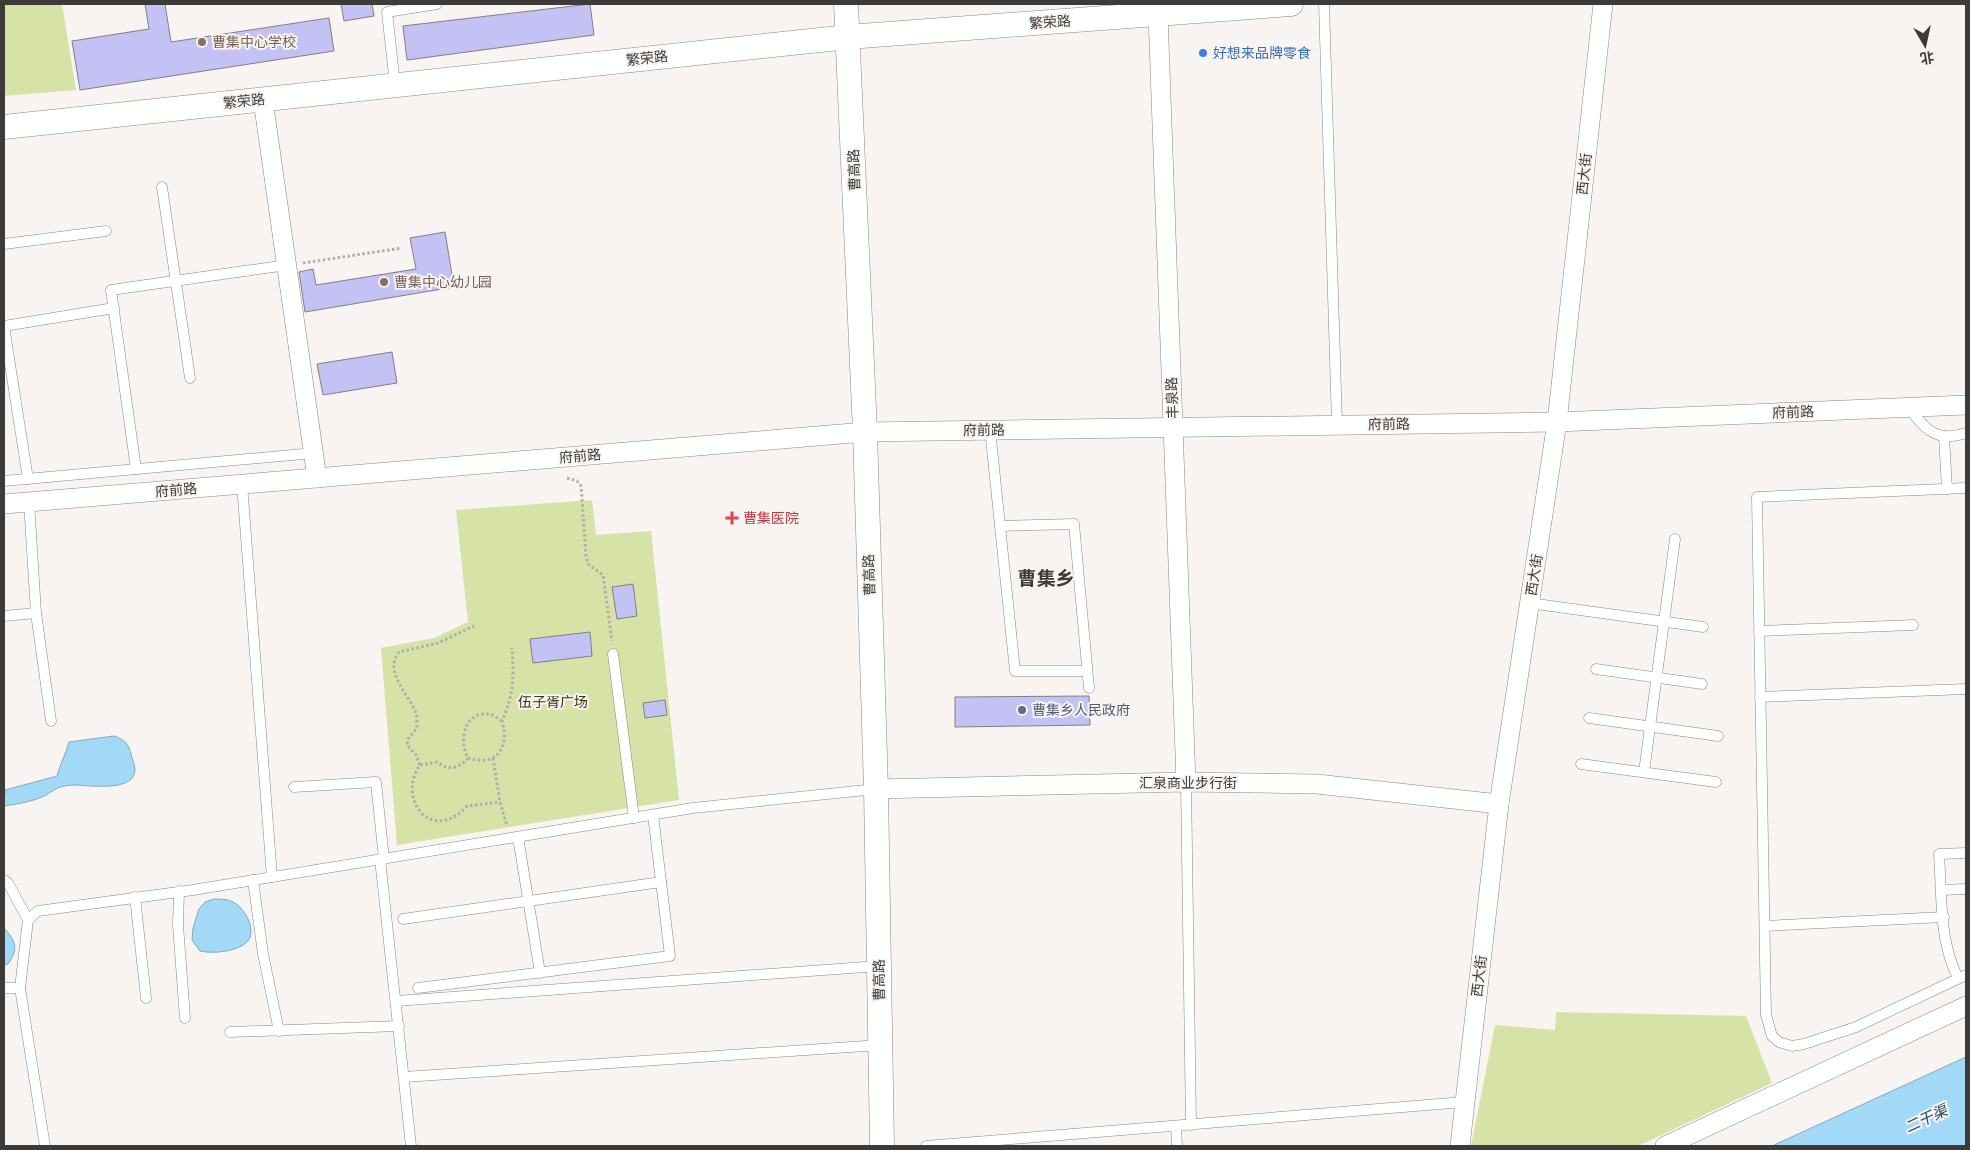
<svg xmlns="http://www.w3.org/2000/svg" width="1970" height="1150" viewBox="0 0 1970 1150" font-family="'Work Sans','Noto Sans SC',sans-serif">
  <rect width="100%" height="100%" fill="#f8f4f1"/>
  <!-- green -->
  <g fill="#d7e2a7">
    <polygon points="4,4 62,4 76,90 4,96"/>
    <polygon points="592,500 596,535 651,531 679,800 397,845 381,648 434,638 468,622 456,510"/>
    <polygon points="1556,1012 1746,1016 1772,1083 1638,1146 1471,1146 1495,1025 1555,1030"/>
  </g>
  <!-- water -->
  <g fill="#a1d9f7" stroke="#83aabe">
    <path d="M114,736C125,740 128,743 131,754C132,759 135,765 135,769C136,793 87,785 74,785C69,785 63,786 58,788C52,790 48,795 42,797C30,802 17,804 4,806L5,790L57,776C60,764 66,754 69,742Z"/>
    <path d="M214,899C220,899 227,899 233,902C244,907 257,929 248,941C238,952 213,954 200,951L192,940L193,928L199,909L205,902Z"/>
    <path d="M4,928C16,941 19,949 8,964L4,965Z"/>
    <polygon points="1966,1057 1966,1146 1772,1146"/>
  </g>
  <!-- building -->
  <g fill="#c4c1f4" stroke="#7f7f83">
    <polygon points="145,4 165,4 171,42 329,18 334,51 80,90 72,41 149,29"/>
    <polygon points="341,4 372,4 374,16 344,21"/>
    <polygon points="590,4 594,35 407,60 403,26"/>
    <polygon points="445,232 454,287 305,312 299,272 313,269 316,285 416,269 410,238"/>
    <polygon points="392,352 397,383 323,395 317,364"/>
    <polygon points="633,584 637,616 617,619 612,587"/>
    <polygon points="590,632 592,656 533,663 530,639"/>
    <polygon points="1089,696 1090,725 955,727 955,697"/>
    <polygon points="665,700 667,715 645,718 643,703"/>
  </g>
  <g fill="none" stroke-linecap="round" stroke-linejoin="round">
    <!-- service casing -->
    <g stroke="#898683" stroke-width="11">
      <g id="service">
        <polyline points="1324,4 1337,424"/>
        <polyline points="395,85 387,12 437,4"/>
        <polyline points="162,187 190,378"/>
        <polyline points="4,244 106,231"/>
        <path d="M1908,407C1925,429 1936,443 1966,433"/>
        <polyline points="990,429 1015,671 1087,671"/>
        <polyline points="1944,436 1947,489"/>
        <polyline points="136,469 111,290 287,265"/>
        <polyline points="28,479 4,326 114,308"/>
        <polyline points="4,481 314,453"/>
        <polyline points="242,484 272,877"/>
        <polyline points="1966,488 1757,497 1766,1015 1772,1036 1779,1042 1792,1046 1804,1044 1856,1027 1966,975"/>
        <polyline points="29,502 36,613 51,721"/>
        <polyline points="1000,526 1074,524 1089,688"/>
        <polyline points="1529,603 1703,627"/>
        <polyline points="4,616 36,613"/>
        <polyline points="1759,631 1913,625"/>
        <polyline points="613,654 634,818"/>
        <polyline points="1596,669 1702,684"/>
        <polyline points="1760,697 1966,689"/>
        <polyline points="1589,718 1718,736"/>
        <polyline points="1581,764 1716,782"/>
        <polyline points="1644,772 1675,539"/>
        <polyline points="1186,782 1191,1125"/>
        <polyline points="294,787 376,782 384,859"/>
        <polyline points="518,837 540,973"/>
        <polyline points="380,859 411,1146"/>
        <polyline points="4,880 8,883 28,920"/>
        <polyline points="253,880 263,954 279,1031"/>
        <polyline points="1942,890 1966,889"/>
        <polyline points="179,891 178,925 185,1018"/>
        <polyline points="135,897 146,998"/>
        <polyline points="403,919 661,882"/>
        <polyline points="1765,926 1944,917"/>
        <path d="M1958,978C1939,941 1942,896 1939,854L1966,853"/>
        <polyline points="4,988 20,988"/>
        <polyline points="418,988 670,956 653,815"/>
        <polyline points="396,1001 879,966"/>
        <polyline points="230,1032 399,1026"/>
        <polyline points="404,1077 880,1045"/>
        <polyline points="1176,1126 1177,1146"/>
        <polyline points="45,1146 20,988 28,920 38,911 193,890 693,808 876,789"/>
        <polyline points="926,1146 1464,1102"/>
      </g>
    </g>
    <!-- minor casing -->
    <g stroke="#898683" stroke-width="20">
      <g id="minor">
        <polyline points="1158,14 1186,782"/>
        <polyline points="263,100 317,478"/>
        <polyline points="4,504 865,432 1557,422 1966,405"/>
        <polyline points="876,789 1186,782 1317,784 1499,804"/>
        <polyline points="1460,1146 1499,804 1557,422 1603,4"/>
        <polyline points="1665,1146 1966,1006"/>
      </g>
    </g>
    <!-- tertiary casing -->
    <g stroke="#898683" stroke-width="25">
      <g id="tertiary">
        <polyline points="846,4 865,432 876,789 882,1146"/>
        <polyline points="4,127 848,37 1291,4"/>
      </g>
    </g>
    <!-- path -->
    <g stroke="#b1aeac" stroke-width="3" stroke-dasharray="2.5 2.5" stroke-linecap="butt">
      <polyline points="303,263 402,248"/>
      <polyline points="567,478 577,481 581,486 586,556 588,564 603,575 612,641"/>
      <path d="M502,721C499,719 495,716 492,715C465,708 458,740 468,758C475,760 485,762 492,758C506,752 506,733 502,721C514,693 514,678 512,648"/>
      <path d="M468,758C458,769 449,771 437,762L420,765C396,799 432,845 467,806L500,802"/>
      <polyline points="493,758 500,802 507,826"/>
      <path d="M420,765L416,755L407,745L408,739L417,728C417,723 417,717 416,713C409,694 383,672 399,652L438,643L474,626"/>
    </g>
    <!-- service -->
    <use href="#service" stroke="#fff" stroke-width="10"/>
    <!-- minor -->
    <use href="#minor" stroke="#fff" stroke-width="19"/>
    <!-- tertiary -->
    <use href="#tertiary" stroke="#fff" stroke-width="24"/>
  </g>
  <!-- markers -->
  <g fill="#8d6e63" stroke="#f8f4f1" stroke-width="2">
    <circle cx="202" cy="42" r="5"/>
    <circle cx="384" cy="282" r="5"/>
  </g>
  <circle fill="#3f7fe0" stroke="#f8f4f1" stroke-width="2" cx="1203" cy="53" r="5"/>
  <path fill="#e0444e" stroke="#f8f4f1" stroke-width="2" d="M729.5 510.5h5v5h5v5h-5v5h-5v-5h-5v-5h5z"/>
  <circle fill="#5c6f8a" stroke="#f8f4f1" stroke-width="2" cx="1022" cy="710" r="5"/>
  <g text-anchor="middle" stroke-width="4" stroke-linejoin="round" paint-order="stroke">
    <!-- street labels -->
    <g font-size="14" fill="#3c3b39" stroke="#f8f4f1">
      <text transform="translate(1050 22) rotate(-4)" y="5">繁荣路</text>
      <text transform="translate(647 58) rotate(-6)" y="5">繁荣路</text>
      <text transform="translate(244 101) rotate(-6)" y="5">繁荣路</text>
      <text transform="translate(854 170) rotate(-92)" y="5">曹高路</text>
      <text transform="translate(1584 174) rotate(-84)" y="5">西大街</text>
      <text transform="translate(1172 398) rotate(-92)" y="5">丰泉路</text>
      <text transform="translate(1793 412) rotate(-2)" y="5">府前路</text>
      <text transform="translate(1389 424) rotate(-1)" y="5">府前路</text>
      <text transform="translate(984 430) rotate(-1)" y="5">府前路</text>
      <text transform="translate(580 456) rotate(-5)" y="5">府前路</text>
      <text transform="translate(176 490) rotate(-5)" y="5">府前路</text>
      <text transform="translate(869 575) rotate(-92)" y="5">曹高路</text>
      <text transform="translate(1534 575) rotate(-81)" y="5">西大街</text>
      <text x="1188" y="788">汇泉商业步行街</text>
      <text transform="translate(1479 976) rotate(-83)" y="5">西大街</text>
      <text transform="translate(879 980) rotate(-91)" y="5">曹高路</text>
    </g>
    <!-- education labels -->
    <g font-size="14" fill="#785e54" stroke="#f8f4f1" text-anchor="start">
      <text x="212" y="47">曹集中心学校</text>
      <text x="394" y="287">曹集中心幼儿园</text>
    </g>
    <!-- shop labels -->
    <g font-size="14" fill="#366cbe" stroke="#f8f4f1" text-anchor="start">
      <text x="1213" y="58">好想来品牌零食</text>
    </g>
    <!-- health labels -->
    <g font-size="14" fill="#be3a42" stroke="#f8f4f1" text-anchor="start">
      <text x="743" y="523">曹集医院</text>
    </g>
    <!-- park labels -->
    <g font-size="14" fill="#313710" stroke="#f8f4f1">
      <text x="553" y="707">伍子胥广场</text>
    </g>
    <!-- service labels -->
    <g font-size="14" fill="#4e5e75" stroke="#f8f4f1" text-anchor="start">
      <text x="1032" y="715">曹集乡人民政府</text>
    </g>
    <!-- water labels -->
    <g font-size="15" font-style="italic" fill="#214c61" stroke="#f8f4f1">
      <text transform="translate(1926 1119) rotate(-25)" y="5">二干渠</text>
    </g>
    <!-- district labels -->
    <g font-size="19" font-weight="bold" fill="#3c3b39" stroke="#f8f4f1">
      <text x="1046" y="585">曹集乡</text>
    </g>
  </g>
  <!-- border -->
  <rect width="1970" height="1150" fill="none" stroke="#3c3b39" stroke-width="10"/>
  <!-- north arrow -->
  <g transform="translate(1925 45) rotate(171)" stroke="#f8f4f1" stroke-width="4" paint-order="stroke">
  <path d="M0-4L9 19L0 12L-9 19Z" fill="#3c3b39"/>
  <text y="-8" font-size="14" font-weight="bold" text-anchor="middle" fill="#3c3b39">北</text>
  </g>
</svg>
